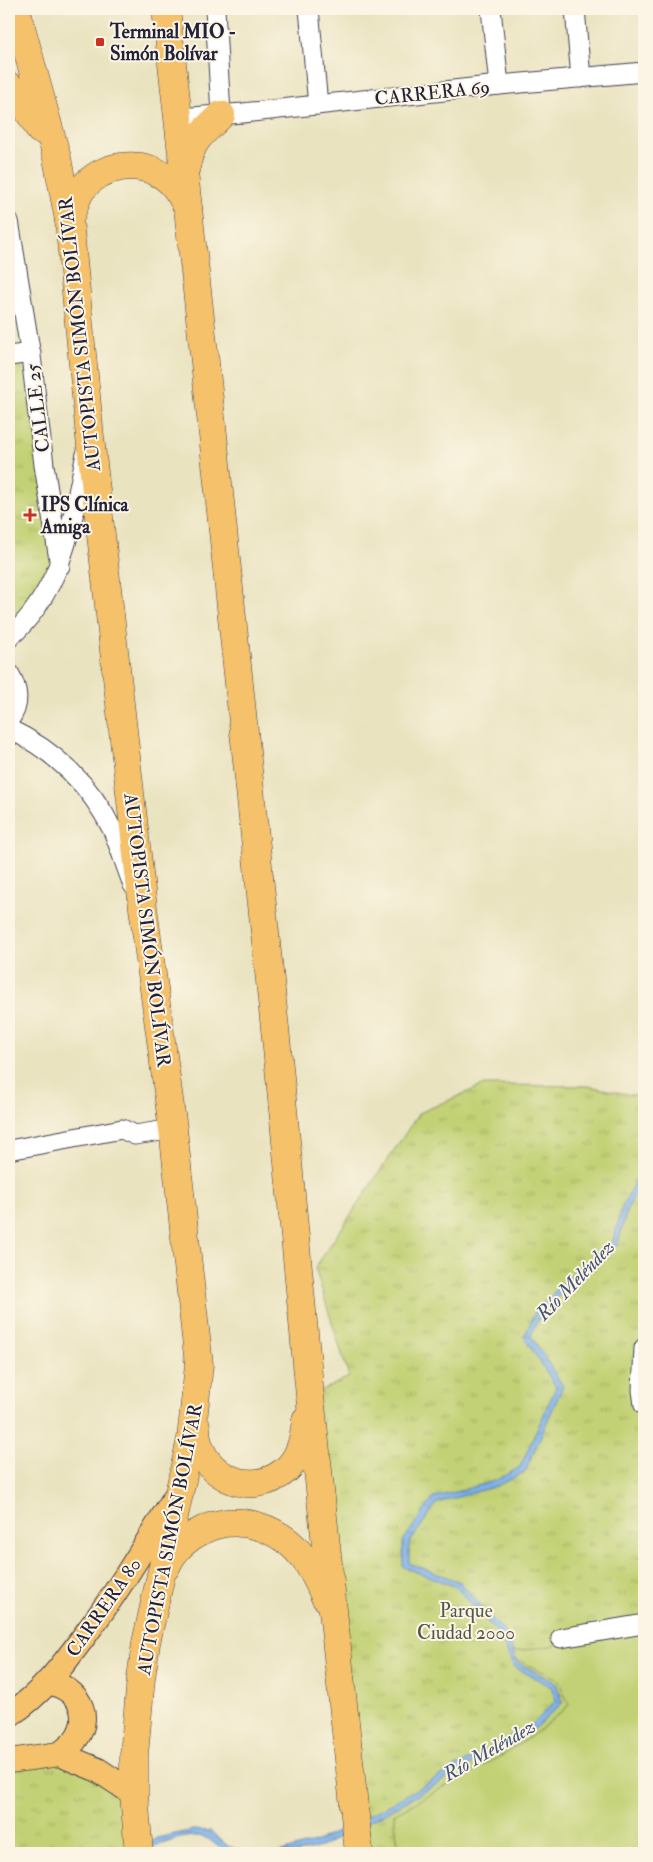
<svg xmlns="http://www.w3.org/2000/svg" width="653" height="1862" viewBox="0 0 653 1862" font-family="'IM FELL Double Pica',serif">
  <defs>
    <pattern id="grass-tufts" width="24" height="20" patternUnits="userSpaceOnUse" patternTransform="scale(1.25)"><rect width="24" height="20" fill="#c2d174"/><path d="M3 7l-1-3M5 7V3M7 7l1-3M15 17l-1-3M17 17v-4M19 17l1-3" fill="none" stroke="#a6b365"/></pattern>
    <pattern id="water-ripples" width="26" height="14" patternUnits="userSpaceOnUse" patternTransform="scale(1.25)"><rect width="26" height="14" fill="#7bb0e9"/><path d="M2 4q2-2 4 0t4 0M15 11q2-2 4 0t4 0" fill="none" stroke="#648fbe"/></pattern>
  </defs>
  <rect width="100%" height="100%" fill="#fcf5e5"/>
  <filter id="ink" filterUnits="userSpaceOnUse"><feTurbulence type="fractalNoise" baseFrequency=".02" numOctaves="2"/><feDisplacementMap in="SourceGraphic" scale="10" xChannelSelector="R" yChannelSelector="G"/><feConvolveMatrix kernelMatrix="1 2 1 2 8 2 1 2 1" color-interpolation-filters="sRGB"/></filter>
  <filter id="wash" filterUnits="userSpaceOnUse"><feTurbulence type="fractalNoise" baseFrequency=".0096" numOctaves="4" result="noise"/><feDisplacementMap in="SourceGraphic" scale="20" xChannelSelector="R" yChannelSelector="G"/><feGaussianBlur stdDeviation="1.12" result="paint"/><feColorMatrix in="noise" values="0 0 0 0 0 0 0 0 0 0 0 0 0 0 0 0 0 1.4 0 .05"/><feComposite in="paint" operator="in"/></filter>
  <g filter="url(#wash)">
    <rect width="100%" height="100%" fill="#eae3c0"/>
    <!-- grass -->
    <g fill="url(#grass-tufts)" stroke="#727a58">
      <polygon points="31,356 60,566 9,638 9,359"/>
      <polygon points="484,1085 588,1086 632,1095 644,1095 644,1681 569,1705 540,1730 503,1755 394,1814 399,1853 359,1853 310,1396 349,1377 315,1268 419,1113"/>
      <polygon points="59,1754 134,1794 139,1853 9,1853 9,1761"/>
    </g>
    <!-- garden -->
    <polygon fill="#c2d174" stroke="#727a58" points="644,1630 644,1853 399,1853 394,1814 503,1755 540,1730 569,1705 558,1679 516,1659 513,1652"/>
    <!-- water -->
    <g fill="url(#water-ripples)" stroke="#4e6992">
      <polygon points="644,1169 644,1177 627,1210 618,1244 581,1274 541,1314 531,1336 563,1386 525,1472 497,1486 437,1503 409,1544 409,1563 460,1582 506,1634 517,1662 556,1683 563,1702 537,1727 395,1808 321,1847 298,1853 278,1853 318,1841 392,1803 534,1723 556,1700 551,1687 513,1666 501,1637 456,1587 403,1567 403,1541 433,1498 495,1481 520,1467 556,1387 524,1337 536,1310 577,1270 613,1241 622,1207 637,1177"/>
      <path d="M193,1830L210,1831L228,1846L248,1853C241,1853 231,1855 225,1851C212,1844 211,1836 194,1836C170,1837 149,1853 126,1853L157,1838Z"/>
    </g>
  </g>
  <g filter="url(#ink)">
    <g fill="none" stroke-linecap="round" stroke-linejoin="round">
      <!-- minor casing -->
      <g stroke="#403f4f" stroke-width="21">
        <g id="minor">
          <polyline points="215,9 221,115"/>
          <polyline points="309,9 318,105"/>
          <polyline points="491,9 499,85"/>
          <polyline points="575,9 581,78"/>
          <polyline points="179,118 243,113 499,85 644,72"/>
          <polyline points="9,221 31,356 44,465 60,566"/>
          <polyline points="9,356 31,353"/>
          <path d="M9,638C65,588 71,523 86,454"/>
          <path d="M9,673C18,688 21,705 9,720"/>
          <path d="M9,729C54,750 91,785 113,831C120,848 126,867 133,885"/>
          <polyline points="9,1150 122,1129 135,1135 173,1129"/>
          <polyline points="644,1348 642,1390 644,1405"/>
          <polyline points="561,1638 644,1624"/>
        </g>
      </g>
      <!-- major casing -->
      <g stroke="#403f4f" stroke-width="26">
        <g id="major">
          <path d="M48,1682C90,1691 95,1733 59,1754"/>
          <path d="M9,1715C41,1695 63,1665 85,1635C118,1591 146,1544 175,1497"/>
          <polyline points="9,1761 59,1754 98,1770 134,1794"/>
        </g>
      </g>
      <!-- highway casing -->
      <g stroke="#403f4f" stroke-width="29">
        <g id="highway">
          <polyline points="16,9 57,158 69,220 90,437 143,908 173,1129 199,1365 191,1439 146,1643 141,1678 134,1755 134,1794 139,1853"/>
          <polyline points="166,9 213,435 279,1067 310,1396 359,1853"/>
          <polyline points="9,86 23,102 40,130"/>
          <path d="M186,167C192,138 201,135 221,115"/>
          <path d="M69,220C73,210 76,197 82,189C102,164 140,159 165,177C176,185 182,197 188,208"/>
          <path d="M196,1426C195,1474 251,1502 287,1469C301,1456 304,1437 306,1420"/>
          <path d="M166,1567C173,1550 187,1538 203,1530C238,1513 279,1527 303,1557C313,1569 319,1583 325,1597"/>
        </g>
      </g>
      <!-- minor -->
      <use href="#minor" stroke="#fff" stroke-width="19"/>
      <!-- major -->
      <use href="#major" stroke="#f5c16b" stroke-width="24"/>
      <!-- highway -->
      <use href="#highway" stroke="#f5c16b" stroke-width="28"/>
    </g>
  </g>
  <!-- markers -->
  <g fill="#c8321e" stroke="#fcf5e5" stroke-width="2">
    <rect x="95" y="37" width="10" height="10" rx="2.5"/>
    <path d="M27.5 507.5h5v5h5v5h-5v5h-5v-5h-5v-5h5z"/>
  </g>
  <g text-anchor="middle" stroke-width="4" stroke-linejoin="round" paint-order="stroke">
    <!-- poi labels -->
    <g font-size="19" font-weight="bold" fill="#22223b" stroke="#fcf5e5" text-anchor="start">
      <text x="110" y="38">Terminal MIO -<tspan x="110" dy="22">Simón Bolívar</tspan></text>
      <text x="41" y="511">IPS Clínica<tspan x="41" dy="22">Amiga</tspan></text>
    </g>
    <!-- street labels -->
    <g font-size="19" fill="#22223b" stroke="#fcf5e5">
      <text transform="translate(432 92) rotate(-6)" y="7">CARRERA 69</text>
      <text transform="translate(79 334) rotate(-96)" y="7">AUTOPISTA SIMÓN BOLÍVAR</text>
      <text transform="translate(37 408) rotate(-97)" y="7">CALLE 25</text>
      <text transform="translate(148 930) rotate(83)" y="7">AUTOPISTA SIMÓN BOLÍVAR</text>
      <text transform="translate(169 1539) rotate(-79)" y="7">AUTOPISTA SIMÓN BOLÍVAR</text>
      <text transform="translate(103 1607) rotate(-55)" y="7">CARRERA 80</text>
    </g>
    <!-- park labels -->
    <g font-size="19" fill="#52574c" stroke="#fcf5e5">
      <text x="466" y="1617">Parque<tspan x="466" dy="22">Ciudad 2000</tspan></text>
    </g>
    <!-- water labels -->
    <g font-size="20" font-style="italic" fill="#415478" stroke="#fcf5e5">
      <text transform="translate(575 1280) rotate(-46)" y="7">Río Meléndez</text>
      <text transform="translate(489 1750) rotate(-30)" y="7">Río Meléndez</text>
    </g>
  </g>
  <!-- margin -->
  <rect width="653" height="1862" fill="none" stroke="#fcf5e5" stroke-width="30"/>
</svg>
